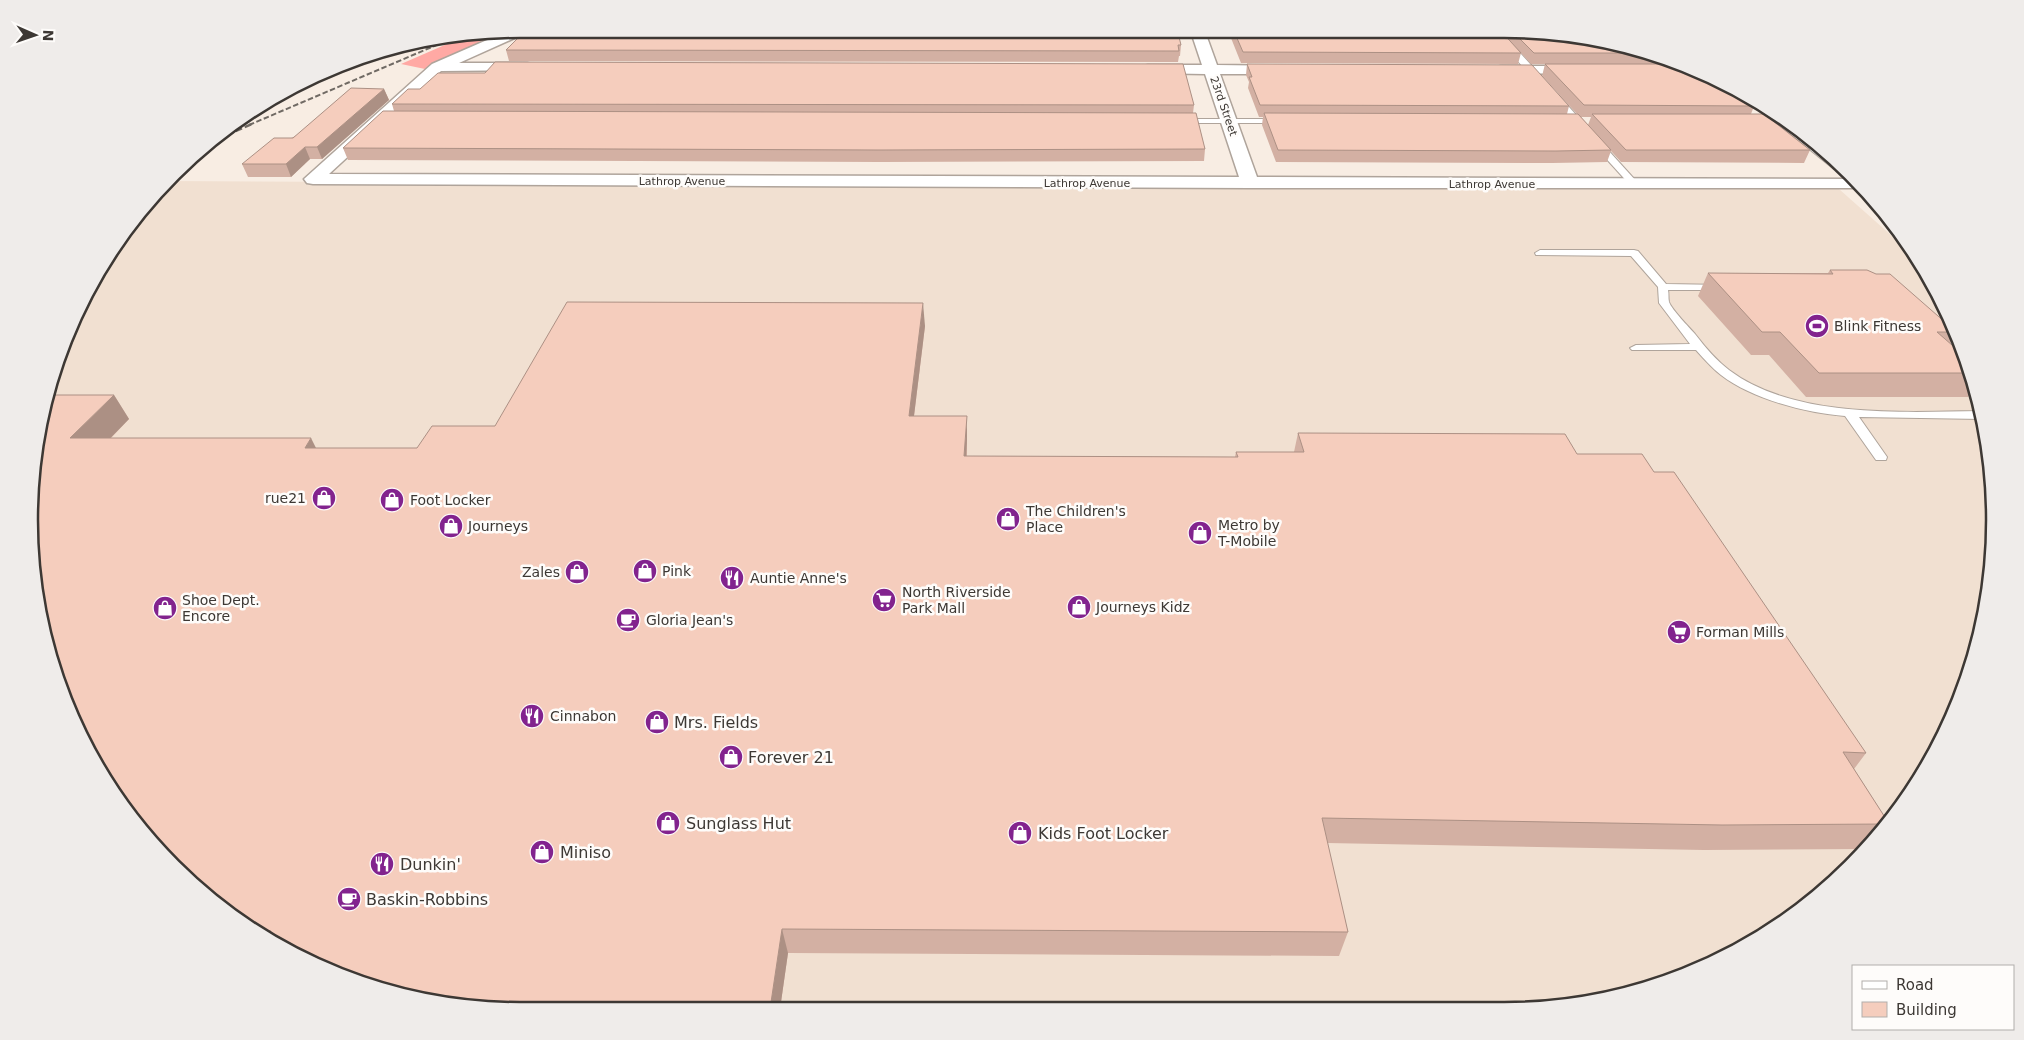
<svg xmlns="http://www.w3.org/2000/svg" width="2024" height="1040" viewBox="0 0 2024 1040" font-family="'DejaVu Sans',sans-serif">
  <rect width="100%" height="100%" fill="#f8ede3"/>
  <!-- built -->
  <polygon fill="#f1e0d1" points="166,181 1839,189 1919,260 1930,275 1969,362 1991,456 1994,552 1978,647 1944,738 1874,844 1777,928 1692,974 1568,1007 488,1010 172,867 112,793 66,708 30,552 30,488 45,393 66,332 111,247 151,196"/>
  <!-- green -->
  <polygon fill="#ffa9a4" points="510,30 429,66 425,69 401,64 470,34"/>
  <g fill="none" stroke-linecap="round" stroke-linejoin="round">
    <!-- service casing -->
    <g stroke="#afa49b" stroke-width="2">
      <g id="service">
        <polygon points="1504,42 1510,42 1541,76 1541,80 1535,80 1504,46"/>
        <polygon points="1553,96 1559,96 1637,182 1637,186 1631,186 1553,100"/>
        <polygon points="1177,119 1281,119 1285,121 1281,123 1177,123"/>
        <path d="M1540,250H1634L1638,251L1666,284L1724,285L1725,287L1720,290H1668C1669,294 1668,298 1669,302C1672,310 1689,327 1695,334C1705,347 1716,360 1729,370C1794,419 1904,412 1981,411L1982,419L1859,417L1887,457L1886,460H1876L1845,416C1806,413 1752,399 1721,375C1712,368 1704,359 1696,350H1632L1630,348L1636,345L1690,344L1659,303L1658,287L1631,256L1536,255L1535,253Z"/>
        <path d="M1939,324C1952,327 1960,341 1965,352L1959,351L1935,329L1933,327L1935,325Z"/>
      </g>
    </g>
    <!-- minor casing -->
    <g stroke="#afa49b" stroke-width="3">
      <g id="minor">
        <polygon points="530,29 528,32 459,63 527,63 532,64 534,67 532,70 441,71 329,174 1239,177 1205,74 1148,73 1143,72 1141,69 1143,66 1148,65 1202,65 1190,29 1204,29 1217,65 1282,66 1287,67 1289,70 1287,73 1282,74 1220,74 1257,177 1855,179 1865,188 1250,188 313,184 307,183 304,179 432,64 510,30"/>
        <polygon points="1501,66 1579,66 1584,67 1586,70 1584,73 1579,74 1496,73 1494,70 1496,67"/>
      </g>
    </g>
    <!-- primary casing -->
    <g stroke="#afa49b" stroke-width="2">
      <polygon id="primary" points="1767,109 1803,130 1845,169 1834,169 1767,115 1765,112"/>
    </g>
    <!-- service -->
    <use href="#service" fill="#fff" fill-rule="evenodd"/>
    <!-- minor -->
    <use href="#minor" fill="#fff" fill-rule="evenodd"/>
    <!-- primary -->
    <use href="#primary" fill="#fff" fill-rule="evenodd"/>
    <!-- rail-far1 -->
    <polyline stroke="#706a64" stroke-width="2" stroke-dasharray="5.5 2.5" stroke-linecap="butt" points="249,125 460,35"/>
    <!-- rail -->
    <polyline stroke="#706a64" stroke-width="2.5" stroke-dasharray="7 3" stroke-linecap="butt" points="208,143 252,124"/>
  </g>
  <!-- wall -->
  <g fill="#d3b0a3" fill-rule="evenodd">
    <polygon points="1226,29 1536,30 1631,46 1681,64 1531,64 1521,53 1518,64 1241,63 1229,33 1227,33"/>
    <polygon points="545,32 1181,45 1180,56 1179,56 1178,62 509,61 506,50"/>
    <path d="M1247,64L1569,106L1567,114H1577L1542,76L1545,64L1754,106L1751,114L1810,150L1804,163L1621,162L1611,151L1607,162L1552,163L1276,162L1262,125L1263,117H1259L1248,88L1249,82L1246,75ZM1581,117H1591L1588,125Z"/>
    <polygon points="485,73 1194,105 1193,113 1205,149 1204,161 880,162 348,160 343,148 394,111 392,104 420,89"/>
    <polygon points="384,89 389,100 322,159 310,159 291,177 248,177 242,164"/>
    <polygon points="1830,270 1954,330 1956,334 1950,344 1969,362 1975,387 1968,397 1806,397 1769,355 1751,355 1698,296 1708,273 1828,273"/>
    <polygon points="925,326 914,416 967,440 967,456 1235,457 1236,452 1294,452 1298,433 1577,454 1654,472 1866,753 1854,769 1888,822 1874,844 1867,849 1704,850 1327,843 1348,932 1339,956 788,953 780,1009 488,1010 302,960 221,910 66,708 114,395 129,419 111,438 316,448 417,448 495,426"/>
  </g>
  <!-- shaded-wall -->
  <g fill="#ac9084">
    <polygon points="384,89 389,100 322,159 317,147"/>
    <polygon points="305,147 310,159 291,177 286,164"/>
    <polygon points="923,303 925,326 911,440 909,416"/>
    <polygon points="114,395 129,419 86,463 70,438"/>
    <polygon points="967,416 967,440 965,480 964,456"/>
    <polygon points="311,438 323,462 305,448"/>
    <polygon points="782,929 788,953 780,1009 770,1009"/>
  </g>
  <!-- building -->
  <g fill="#f5cdbd" stroke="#ac9084">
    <polygon points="548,29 1177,29 1181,45 1178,45 1179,51 506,50 524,32 545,32"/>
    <polygon points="1233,29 1500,30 1521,53 1243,52"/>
    <polygon points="1511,30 1536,30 1631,46 1652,53 1534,53"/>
    <polygon points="495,62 1183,64 1194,105 392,104 408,89 420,89 438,73 485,73"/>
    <polygon points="1247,64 1532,65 1569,106 1260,105 1249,77 1252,77"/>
    <polygon points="1545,64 1681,64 1721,79 1754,106 1584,105"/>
    <polygon points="351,88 384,89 317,147 305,147 286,164 242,164 274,138 293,138"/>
    <polygon points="383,111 1196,113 1205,149 879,150 343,148"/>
    <polygon points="1264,113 1578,114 1611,150 1556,151 1278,150"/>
    <polygon points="1592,114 1764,114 1810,150 1626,150"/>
    <polygon points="1830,270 1867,270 1876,274 1890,274 1954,330 1956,332 1937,332 1968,359 1972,373 1819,373 1780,332 1762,332 1708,273 1833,274"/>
    <polygon points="567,302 923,303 909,416 967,416 964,456 1238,457 1236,452 1304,452 1298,433 1565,434 1577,454 1642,454 1654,472 1674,472 1866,753 1843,752 1888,822 1886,824 1722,825 1322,818 1348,932 782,929 770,1009 488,1010 393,995 302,960 267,938 271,931 254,930 221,910 172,867 112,793 66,708 45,647 30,552 30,488 45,395 114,395 70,438 311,438 305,448 417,448 432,426 495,426"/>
  </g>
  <!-- icons -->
  <defs>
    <g id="stadium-disc" transform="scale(1.25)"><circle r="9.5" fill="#82238e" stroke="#fefcfa"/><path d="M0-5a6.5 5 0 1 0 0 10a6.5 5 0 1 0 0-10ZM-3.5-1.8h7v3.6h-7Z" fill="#fff"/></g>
    <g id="shop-disc" transform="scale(1.25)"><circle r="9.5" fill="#82238e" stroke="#fefcfa"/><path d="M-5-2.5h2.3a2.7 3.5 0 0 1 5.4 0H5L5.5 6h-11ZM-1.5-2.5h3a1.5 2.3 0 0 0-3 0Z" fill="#fff"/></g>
    <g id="restaurant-disc" transform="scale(1.25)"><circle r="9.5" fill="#82238e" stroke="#fefcfa"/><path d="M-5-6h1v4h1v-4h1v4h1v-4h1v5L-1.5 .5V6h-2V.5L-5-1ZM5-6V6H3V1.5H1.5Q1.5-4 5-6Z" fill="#fff"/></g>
    <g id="supermarket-disc" transform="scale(1.25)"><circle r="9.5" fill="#82238e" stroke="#fefcfa"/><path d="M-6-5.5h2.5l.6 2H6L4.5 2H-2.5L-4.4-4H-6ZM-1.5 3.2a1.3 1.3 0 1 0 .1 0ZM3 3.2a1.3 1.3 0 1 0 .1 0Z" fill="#fff"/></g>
    <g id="cafe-disc" transform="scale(1.25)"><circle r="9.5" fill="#82238e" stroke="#fefcfa"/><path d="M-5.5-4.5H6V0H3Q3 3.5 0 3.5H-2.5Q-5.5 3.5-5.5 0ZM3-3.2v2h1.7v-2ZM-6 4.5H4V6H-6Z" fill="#fff"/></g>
  </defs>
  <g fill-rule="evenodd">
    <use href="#stadium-disc" x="1817" y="326"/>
    <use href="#shop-disc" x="324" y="498"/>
    <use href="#shop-disc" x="392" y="500"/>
    <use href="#shop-disc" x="1008" y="519"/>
    <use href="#shop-disc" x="451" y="526"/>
    <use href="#shop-disc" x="1200" y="533"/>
    <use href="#shop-disc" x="645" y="571"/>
    <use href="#shop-disc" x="577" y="572"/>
    <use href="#restaurant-disc" x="732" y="578"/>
    <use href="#supermarket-disc" x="884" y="600"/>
    <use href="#shop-disc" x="1079" y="607"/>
    <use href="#shop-disc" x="165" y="608"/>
    <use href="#cafe-disc" x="628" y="620"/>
    <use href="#supermarket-disc" x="1679" y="632"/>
    <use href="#restaurant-disc" x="532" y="716"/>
    <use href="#shop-disc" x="657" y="722"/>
    <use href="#shop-disc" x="731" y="757"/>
    <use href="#shop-disc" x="668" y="823"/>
    <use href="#shop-disc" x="1020" y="833"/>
    <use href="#shop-disc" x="542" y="852"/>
    <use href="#restaurant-disc" x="382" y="864"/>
    <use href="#cafe-disc" x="349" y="899"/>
  </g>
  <g text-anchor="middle" stroke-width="5" stroke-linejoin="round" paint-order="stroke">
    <!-- far-street labels -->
    <g font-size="11" fill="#3d3834" stroke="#fefcfa">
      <text transform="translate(1224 106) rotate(71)" y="4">23rd Street</text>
      <text x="682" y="185">Lathrop Avenue</text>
      <text x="1087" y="187">Lathrop Avenue</text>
      <text x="1492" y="188">Lathrop Avenue</text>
    </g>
    <!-- poi labels -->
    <g font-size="14" fill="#3d3834" stroke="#fefcfa" text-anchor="start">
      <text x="1834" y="331">Blink Fitness</text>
      <text x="306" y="503" text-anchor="end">rue21</text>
      <text x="410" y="505">Foot Locker</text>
      <text x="1026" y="516">The Children's<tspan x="1026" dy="16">Place</tspan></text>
      <text x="1218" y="530">Metro by<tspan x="1218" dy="16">T-Mobile</tspan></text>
      <text x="468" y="531">Journeys</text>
      <text x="662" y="576">Pink</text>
      <text x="560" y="577" text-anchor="end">Zales</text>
      <text x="750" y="583">Auntie Anne's</text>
      <text x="902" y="597">North Riverside<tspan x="902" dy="16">Park Mall</tspan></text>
      <text x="182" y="605">Shoe Dept.<tspan x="182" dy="16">Encore</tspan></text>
      <text x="1096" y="612">Journeys Kidz</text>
      <text x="646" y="625">Gloria Jean's</text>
      <text x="1696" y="637">Forman Mills</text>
      <text x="550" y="721">Cinnabon</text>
    </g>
    <!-- near-poi labels -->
    <g font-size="16" fill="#3d3834" stroke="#fefcfa" text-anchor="start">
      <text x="674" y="728">Mrs. Fields</text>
      <text x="748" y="763">Forever 21</text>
      <text x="686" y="829">Sunglass Hut</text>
      <text x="1038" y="839">Kids Foot Locker</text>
      <text x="560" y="858">Miniso</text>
      <text x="400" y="870">Dunkin'</text>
      <text x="366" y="905">Baskin-Robbins</text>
    </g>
  </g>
  <!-- crop -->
  <path d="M0 0H2024V1040H0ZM520 38H1504A482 482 0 0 1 1986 520V520A482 482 0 0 1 1504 1002H520A482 482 0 0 1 38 520V520A482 482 0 0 1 520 38Z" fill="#efecea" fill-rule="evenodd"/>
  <path fill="none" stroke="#3d3834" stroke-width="2.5" d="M520 38H1504A482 482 0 0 1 1986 520V520A482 482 0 0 1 1504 1002H520A482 482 0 0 1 38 520V520A482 482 0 0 1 520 38Z"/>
  <!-- legend -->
  <rect x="1852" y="965" width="162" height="65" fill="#fefcfa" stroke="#b1aeab"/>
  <rect x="1862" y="981" width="25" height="8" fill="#ffffff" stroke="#b1aeab"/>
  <text x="1896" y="990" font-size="15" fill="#3d3834">Road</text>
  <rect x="1862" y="1002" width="25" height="15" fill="#f5cdbd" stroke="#b1aeab"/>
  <text x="1896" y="1015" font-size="15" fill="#3d3834">Building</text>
  <!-- north arrow -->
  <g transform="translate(35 35) rotate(92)" stroke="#fefcfa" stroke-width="4" paint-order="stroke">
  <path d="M0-4L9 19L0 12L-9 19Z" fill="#3d3834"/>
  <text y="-8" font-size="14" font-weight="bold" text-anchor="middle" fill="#3d3834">N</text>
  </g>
</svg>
